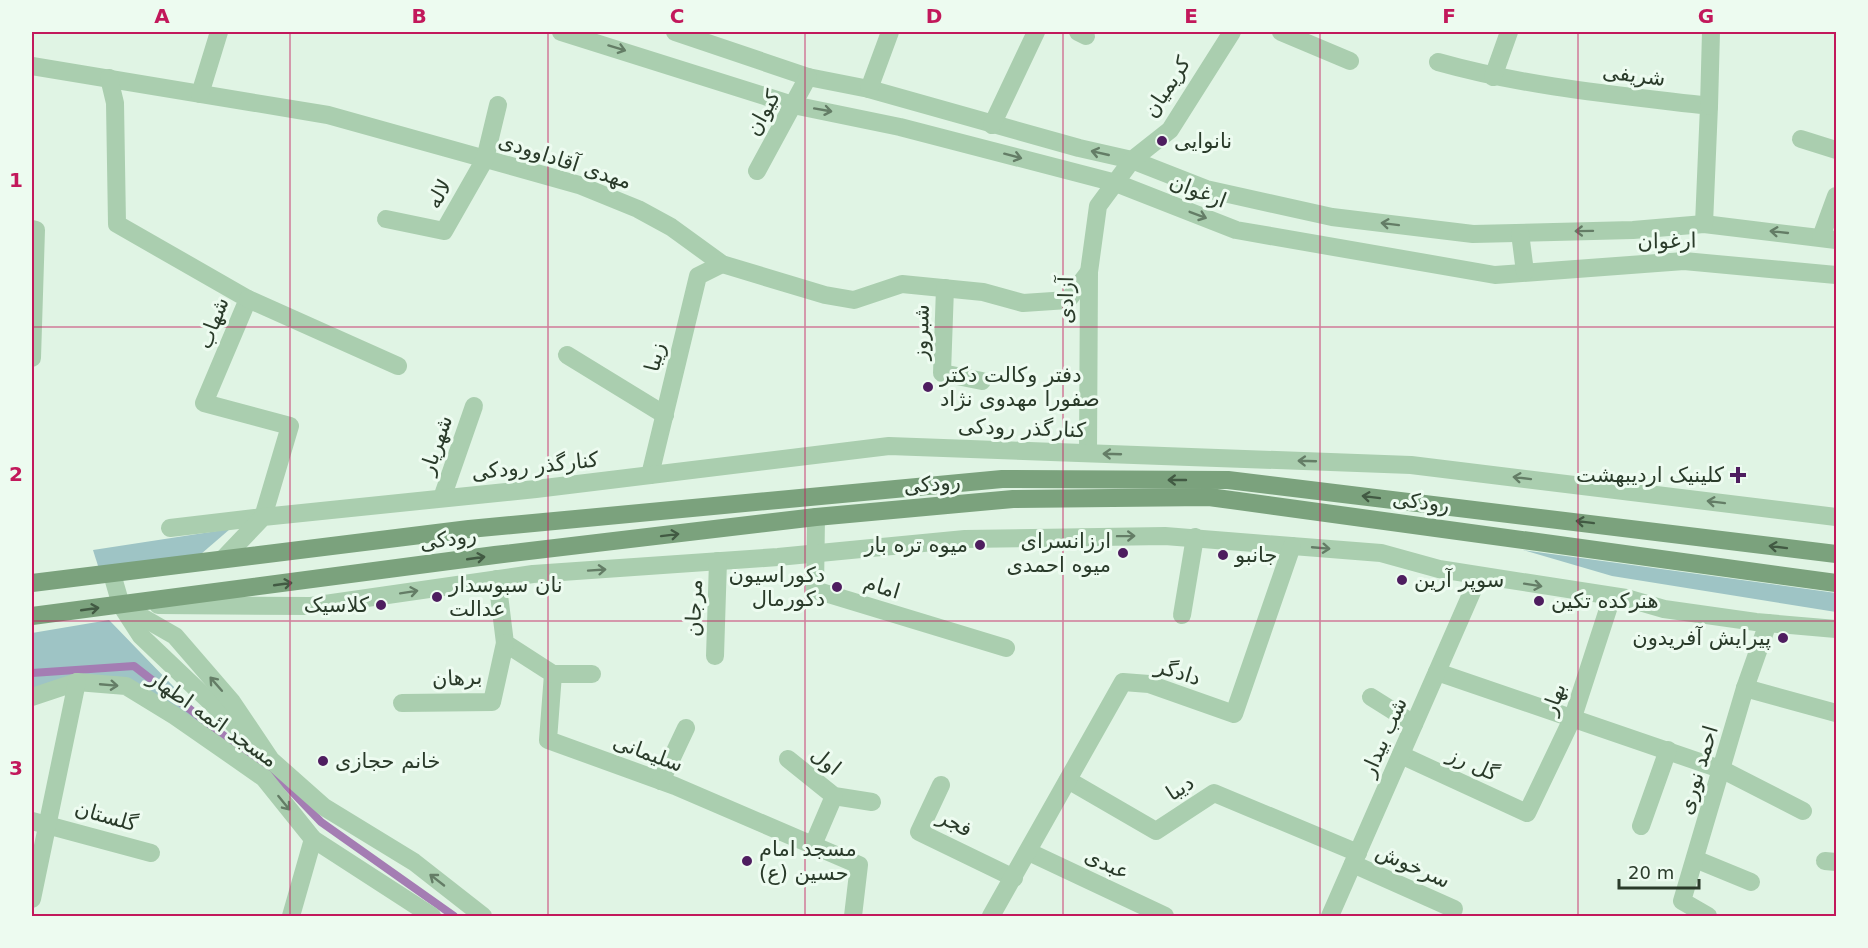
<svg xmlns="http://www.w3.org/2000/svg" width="1868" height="948" viewBox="0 0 1868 948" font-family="'DejaVu Sans',Cairo,sans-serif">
  <rect width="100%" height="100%" fill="#e0f4e4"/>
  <!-- green -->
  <g fill="#9ec4c5">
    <polygon points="230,529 201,554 99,569 93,550"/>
    <polygon points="1523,550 1836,593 1836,612 1612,576"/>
    <polygon points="109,620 236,751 128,683 32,694 32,633"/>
  </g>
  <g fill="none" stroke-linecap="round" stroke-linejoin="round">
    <!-- stream -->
    <polyline stroke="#a47db3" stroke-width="8" points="32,673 134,666 281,780 321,822 454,916"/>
    <!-- street -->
    <g stroke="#aaceaf" stroke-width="18">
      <polyline points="561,32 793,105 900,127 1116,183 1236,230 1495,275 1684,261 1836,275"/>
      <polyline points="675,32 808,77 869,89 1079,148 1132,160 1206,189 1332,217 1473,234 1633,230 1704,224 1836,240"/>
      <polyline points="1078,32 1086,36"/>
      <polyline points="1281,32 1350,61"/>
      <path d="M1438,62C1527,87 1617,95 1709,106L1704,224"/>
      <polyline points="32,66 328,115 579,185 638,209 671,227 722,264 825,295 854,300 902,284 983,292 1023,303 1068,300 1089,272"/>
      <polyline points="1493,77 1509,32"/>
      <polyline points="109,78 115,103 117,224 248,299 204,403 290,426 263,517 170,528"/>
      <polyline points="869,89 890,32"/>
      <polyline points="200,94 219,32"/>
      <polyline points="1709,106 1711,32"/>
      <polyline points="992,125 1036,32"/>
      <polyline points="1801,139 1836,150"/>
      <polyline points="757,171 808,77"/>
      <polyline points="386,219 444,231 485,159 498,105"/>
      <polyline points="32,229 36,230 32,358"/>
      <polyline points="1520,233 1525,272"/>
      <polyline points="1821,237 1836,196"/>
      <polyline points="945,288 942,373 982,381"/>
      <polyline points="248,299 398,366"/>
      <polyline points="567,355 665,415"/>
      <polyline points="1088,453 1089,272 1098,206 1132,160 1170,130 1232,32"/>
      <polyline points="650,475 698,276 722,264"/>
      <polyline points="442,498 474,406"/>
      <polyline points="816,517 815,590 1006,648"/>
      <polyline points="224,558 263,517 536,489 889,446 1411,465 1836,517"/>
      <polyline points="112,574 121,605 141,636 244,734"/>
      <polyline points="497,579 505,643 553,674 548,740 675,786 859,865 853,916"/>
      <polyline points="121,605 175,636 232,702 271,760 324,807 414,862 483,916"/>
      <polyline points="158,605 311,606 533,574 778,557 965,539 1165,536 1381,553 1439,569 1626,598 1664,609 1756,622 1836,629"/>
      <polyline points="1182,615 1195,537"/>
      <polyline points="715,656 718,561"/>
      <polyline points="1437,672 1723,770 1803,811"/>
      <polyline points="553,674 592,674"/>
      <polyline points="1745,688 1836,713"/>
      <polyline points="32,697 77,682 126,686 175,716 264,778 313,839 432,916"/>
      <polyline points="1371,697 1414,724"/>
      <polyline points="402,703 492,702 505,643"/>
      <polyline points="1401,755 1527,813 1573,717 1612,597"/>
      <polyline points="788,759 834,796 872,802"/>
      <polyline points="1068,780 1156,831 1214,793 1358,853"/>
      <polyline points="661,781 686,728"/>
      <polyline points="941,785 919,832 1014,878"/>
      <polyline points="32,821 151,853"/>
      <polyline points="1641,826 1668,750"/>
      <polyline points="813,845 834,796"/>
      <polyline points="1029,852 1165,916"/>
      <polyline points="1695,859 1751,882"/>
      <polyline points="1825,861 1836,862"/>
      <polyline points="1353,864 1454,909"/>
      <polyline points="32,899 77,682"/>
      <polyline points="291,916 313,839"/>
      <polyline points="991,916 1123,682 1149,684 1234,714 1292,546"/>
      <polyline points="1330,916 1479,576"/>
      <polyline points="1708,916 1682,901 1745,688 1768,623"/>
    </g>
    <!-- secondary -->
    <g stroke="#7ba27d" stroke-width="18">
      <polyline points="32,583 469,529 1002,479 1228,480 1836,554"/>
      <polyline points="32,616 495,555 816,517 1013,499 1209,497 1836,583"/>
    </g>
  </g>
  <!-- one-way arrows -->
  <defs><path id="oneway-shaft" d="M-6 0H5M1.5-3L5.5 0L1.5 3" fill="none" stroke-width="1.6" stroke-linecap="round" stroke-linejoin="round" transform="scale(1.5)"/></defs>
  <g stroke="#647d66">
    <use href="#oneway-shaft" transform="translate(617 48) rotate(17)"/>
    <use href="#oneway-shaft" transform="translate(823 110) rotate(10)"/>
    <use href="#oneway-shaft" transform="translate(1100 153) rotate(-167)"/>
    <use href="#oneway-shaft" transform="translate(1013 156) rotate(15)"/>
    <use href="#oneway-shaft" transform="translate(1198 215) rotate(21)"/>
    <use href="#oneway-shaft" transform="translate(1390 224) rotate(-173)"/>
    <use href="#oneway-shaft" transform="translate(1584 231) rotate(179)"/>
    <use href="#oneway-shaft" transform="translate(1779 232) rotate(-174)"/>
    <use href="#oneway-shaft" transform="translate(1112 454) rotate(-178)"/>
    <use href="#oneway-shaft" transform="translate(1307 461) rotate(-178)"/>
    <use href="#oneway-shaft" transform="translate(1522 478) rotate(-173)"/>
    <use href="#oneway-shaft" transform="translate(1716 502) rotate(-173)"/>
    <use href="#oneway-shaft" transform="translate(1126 536) rotate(-1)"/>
    <use href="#oneway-shaft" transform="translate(1321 548) rotate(5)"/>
    <use href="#oneway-shaft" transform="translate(597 570) rotate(-4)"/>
    <use href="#oneway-shaft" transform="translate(1533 585) rotate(9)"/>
    <use href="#oneway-shaft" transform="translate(409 592) rotate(-9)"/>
    <use href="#oneway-shaft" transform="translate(216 684) rotate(-131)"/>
    <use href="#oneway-shaft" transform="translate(109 685) rotate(5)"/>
    <use href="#oneway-shaft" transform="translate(284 803) rotate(51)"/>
    <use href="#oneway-shaft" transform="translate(437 880) rotate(-142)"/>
  </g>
  <g stroke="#425a43">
    <use href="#oneway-shaft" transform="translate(1177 480) rotate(-180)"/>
    <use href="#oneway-shaft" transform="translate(1371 497) rotate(-173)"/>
    <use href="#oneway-shaft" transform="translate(1585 522) rotate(-173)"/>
    <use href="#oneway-shaft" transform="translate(670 535) rotate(-7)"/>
    <use href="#oneway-shaft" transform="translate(1778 547) rotate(-173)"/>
    <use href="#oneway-shaft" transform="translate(476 558) rotate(-8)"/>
    <use href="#oneway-shaft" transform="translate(283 584) rotate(-8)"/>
    <use href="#oneway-shaft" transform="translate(90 609) rotate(-8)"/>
  </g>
  <!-- grid -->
  <path fill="none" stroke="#c2185b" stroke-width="1.5" stroke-opacity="0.55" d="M290,32V916M548,32V916M805,32V916M1063,32V916M1320,32V916M1578,32V916M32,327H1836M32,621H1836"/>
  <!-- markers -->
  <g fill="#4e1d5f" stroke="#edfbf0" stroke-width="2">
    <circle cx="1162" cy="141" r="6"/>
    <circle cx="928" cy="387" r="6"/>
    <path d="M1735 466h6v6h6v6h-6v6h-6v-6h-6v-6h6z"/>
    <circle cx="980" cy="545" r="6"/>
    <circle cx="1123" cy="553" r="6"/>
    <circle cx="1223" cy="555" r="6"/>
    <circle cx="1402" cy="580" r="6"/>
    <circle cx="837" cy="587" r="6"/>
    <circle cx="437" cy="597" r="6"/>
    <circle cx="1539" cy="601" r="6"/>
    <circle cx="381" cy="605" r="6"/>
    <circle cx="1783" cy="638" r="6"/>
    <circle cx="323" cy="761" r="6"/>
    <circle cx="747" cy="861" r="6"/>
  </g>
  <g text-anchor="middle" stroke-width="6" stroke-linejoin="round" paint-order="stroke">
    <!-- street labels -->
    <g font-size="21" fill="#2a3b2a" stroke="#edfbf0">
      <text transform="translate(1634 75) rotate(7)" y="7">شریفی</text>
      <text transform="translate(1167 87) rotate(-57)" y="7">کریمیان</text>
      <text transform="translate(763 113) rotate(-61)" y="7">کیوان</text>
      <text transform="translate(565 161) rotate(18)" y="7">مهدی آقاداوودی</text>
      <text transform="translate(1198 191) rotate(21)" y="7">ارغوان</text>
      <text transform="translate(439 194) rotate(-60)" y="7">لاله</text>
      <text transform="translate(1667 241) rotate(-1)" y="7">ارغوان</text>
      <text transform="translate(1066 300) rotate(-89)" y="7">آزادی</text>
      <text transform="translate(213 323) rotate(-69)" y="7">شهاب</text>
      <text transform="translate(921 332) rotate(-88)" y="7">شبروز</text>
      <text transform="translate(655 357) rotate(-76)" y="7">زیبا</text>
      <text transform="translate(1022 428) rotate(2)" y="7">کنارگذر رودکی</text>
      <text transform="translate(436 445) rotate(-71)" y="7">شهریار</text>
      <text transform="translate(535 466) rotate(-6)" y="7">کنارگذر رودکی</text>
      <text transform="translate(932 484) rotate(-5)" y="7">رودکی</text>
      <text transform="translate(1421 502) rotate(7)" y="7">رودکی</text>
      <text transform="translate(448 539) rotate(-8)" y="7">رودکی</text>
      <text transform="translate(882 587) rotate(17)" y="7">امام</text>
      <text transform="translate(694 608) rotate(-88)" y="7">مرجان</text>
      <text transform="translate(1178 672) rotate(17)" y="7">دادگر</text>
      <text transform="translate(457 678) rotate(-3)" y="7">برهان</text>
      <text transform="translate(1554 699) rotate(-70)" y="7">بهار</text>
      <text transform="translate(213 719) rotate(35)" y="7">مسجد ائمه اطهار</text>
      <text transform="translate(1384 737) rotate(-66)" y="7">شب بیدار</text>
      <text transform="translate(648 753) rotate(20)" y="7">سلیمانی</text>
      <text transform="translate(826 761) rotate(39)" y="7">اول</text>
      <text transform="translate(1473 764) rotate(25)" y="7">گل رز</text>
      <text transform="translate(1698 770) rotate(-73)" y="7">احمد نوری</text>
      <text transform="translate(1180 788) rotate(-33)" y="7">دیبا</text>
      <text transform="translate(106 816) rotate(16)" y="7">گلستان</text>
      <text transform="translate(955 823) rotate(27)" y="7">فجر</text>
      <text transform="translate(1107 864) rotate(25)" y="7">عبدی</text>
      <text transform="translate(1413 866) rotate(24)" y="7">سرخوش</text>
    </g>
    <!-- poi labels -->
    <g font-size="21" fill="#2a3b2a" stroke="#edfbf0" text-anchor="start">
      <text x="1174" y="148">نانوایی</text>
      <text x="940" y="382">دفتر وکالت دکتر<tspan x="940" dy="24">صفورا مهدوی نژاد</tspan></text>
      <text x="1724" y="482" text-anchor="end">کلینیک اردیبهشت</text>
      <text x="1111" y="548" text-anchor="end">ارزانسرای<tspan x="1111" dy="24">میوه احمدی</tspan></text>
      <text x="968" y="552" text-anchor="end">میوه تره بار</text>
      <text x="1235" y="562">جانبو</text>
      <text x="825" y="582" text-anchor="end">دکوراسیون<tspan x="825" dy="24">دکورمال</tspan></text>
      <text x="1414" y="587">سوپر آرین</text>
      <text x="449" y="592">نان سبوسدار<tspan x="449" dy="24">عدالت</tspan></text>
      <text x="1551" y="608">هنرکده تکین</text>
      <text x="369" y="612" text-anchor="end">کلاسیک</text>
      <text x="1771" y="645" text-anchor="end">پیرایش آفریدون</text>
      <text x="335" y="768">خانم حجازی</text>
      <text x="759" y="856">مسجد امام<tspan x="759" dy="24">حسین (ع)</tspan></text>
    </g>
  </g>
  <!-- border -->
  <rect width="1868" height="948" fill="none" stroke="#edfbf0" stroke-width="66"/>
  <!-- scale -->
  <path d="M1619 879v9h80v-9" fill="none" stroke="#2a3b2a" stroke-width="3"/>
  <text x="1628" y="879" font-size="18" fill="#2a3b2a" stroke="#edfbf0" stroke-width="4.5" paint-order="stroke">20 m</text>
  <rect x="33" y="33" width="1802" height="882" fill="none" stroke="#c2185b" stroke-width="2"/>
  <g font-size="20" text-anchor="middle" font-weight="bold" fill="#c2185b">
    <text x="162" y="23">A</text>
    <text x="419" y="23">B</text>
    <text x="677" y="23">C</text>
    <text x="934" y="23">D</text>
    <text x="1191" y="23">E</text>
    <text x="1449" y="23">F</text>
    <text x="1706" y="23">G</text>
    <text x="16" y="187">1</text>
    <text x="16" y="481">2</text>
    <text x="16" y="775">3</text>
  </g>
</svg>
